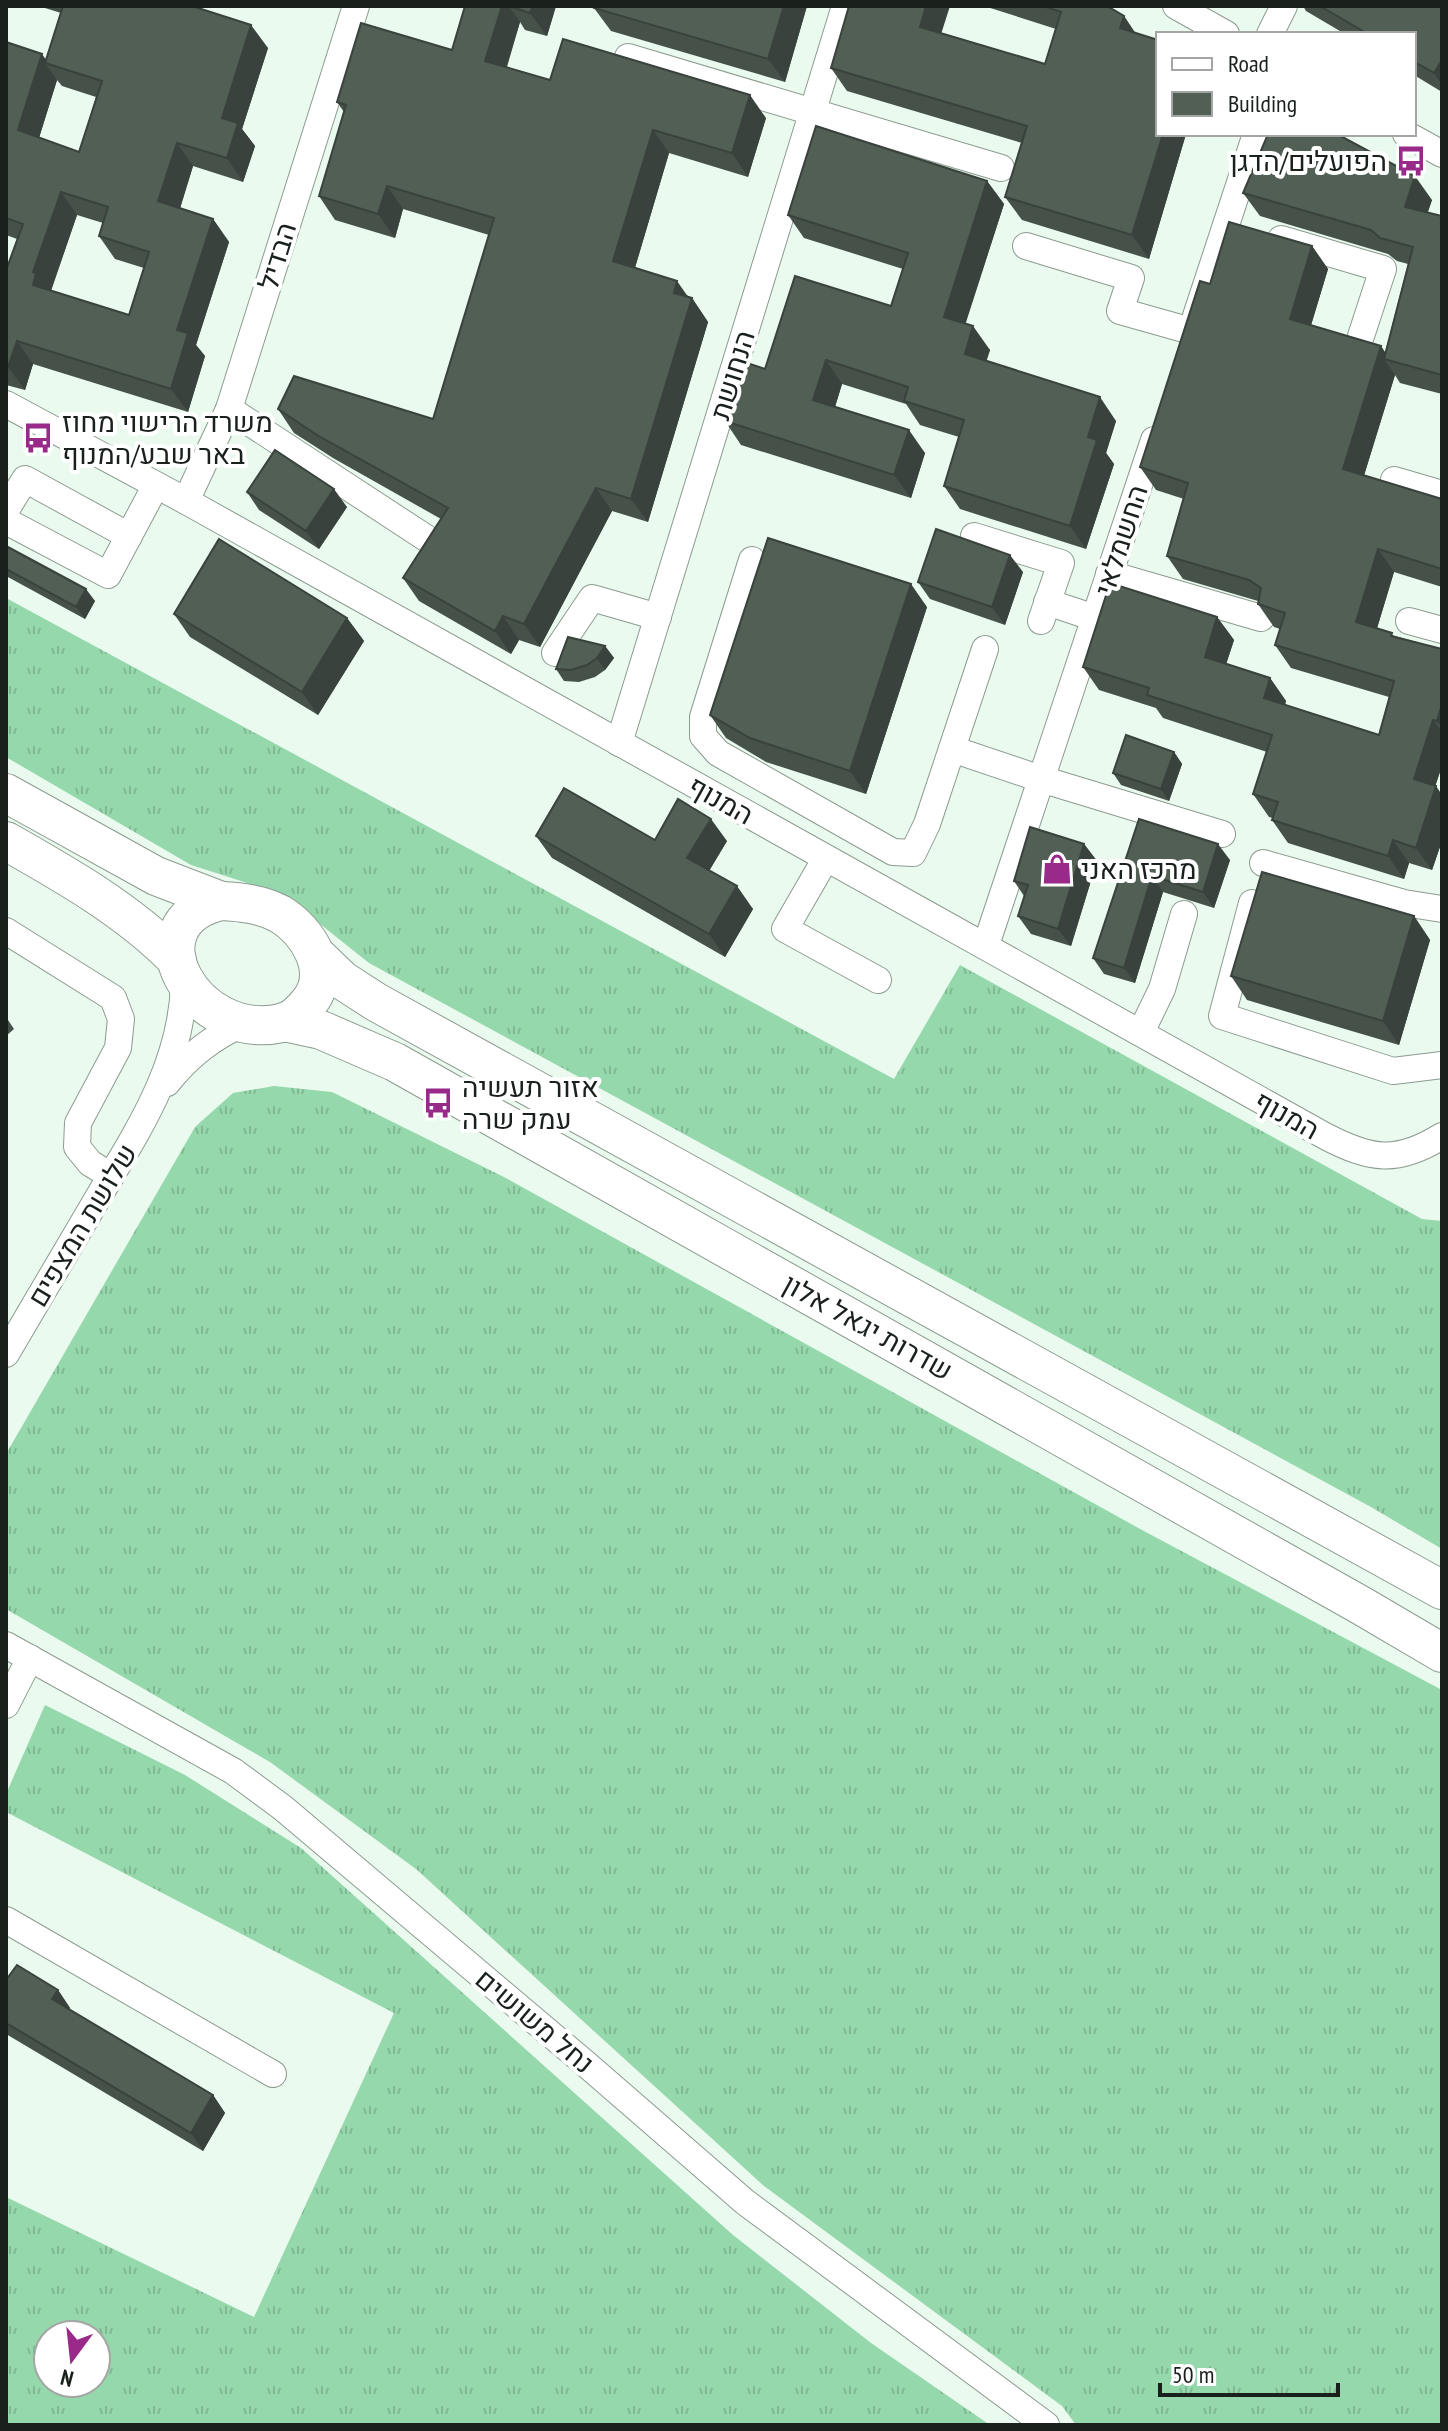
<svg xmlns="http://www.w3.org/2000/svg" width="1448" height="2431" viewBox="0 0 1448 2431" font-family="'PT Sans Narrow',Heebo,sans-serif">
  <defs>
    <pattern id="grass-tufts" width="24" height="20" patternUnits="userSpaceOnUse" patternTransform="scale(2)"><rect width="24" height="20" fill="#95d8ab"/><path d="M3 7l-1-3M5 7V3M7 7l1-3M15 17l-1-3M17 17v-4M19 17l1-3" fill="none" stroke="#80b993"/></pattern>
  </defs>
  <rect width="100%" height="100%" fill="#eafaef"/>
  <!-- grass -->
  <g fill="url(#grass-tufts)" fill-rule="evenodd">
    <polygon points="6,598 894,1079 960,965 1422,1219 1442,1221 1442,1549 1371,1507 369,963 295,904 260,887 191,865 6,757"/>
    <polygon points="274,1086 332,1092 504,1177 1142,1530 1442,1690 1442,2425 1076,2425 1062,2406 764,2186 416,1869 270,1762 6,1609 6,1454 195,1127 233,1093"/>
    <path d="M45,1705L185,1775L301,1848L733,2235L871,2343L990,2425H6V2197L254,2317L394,2013L6,1812V1794ZM48,2335H96V2383H48Z"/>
  </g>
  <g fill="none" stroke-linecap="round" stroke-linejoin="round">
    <!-- minor casing -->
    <g stroke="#8c9b90" stroke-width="28">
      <g id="minor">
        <polyline points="1176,6 1226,34"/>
        <polyline points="1270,34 1284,6"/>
        <polyline points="628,57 1001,168"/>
        <polyline points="1406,134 1442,154"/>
        <polyline points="1281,239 1383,269 1361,336"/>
        <polyline points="1026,246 1131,278 1120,311 1191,331"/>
        <polyline points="1196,316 1256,134"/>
        <path d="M6,404L186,501L1325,1136C1371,1160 1397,1164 1442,1136"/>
        <polyline points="229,409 426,538"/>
        <polyline points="1394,480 1442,494"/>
        <polyline points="186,501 229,409 356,6"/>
        <polyline points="6,510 25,479 129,536"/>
        <polyline points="6,521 108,575 156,485"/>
        <polyline points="974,536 1061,563 1041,621"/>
        <polyline points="752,560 703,717 703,736 718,753 893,852 913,853 927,824 985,649"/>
        <polyline points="1109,574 1261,618"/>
        <polyline points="1047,602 1095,618"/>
        <polyline points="1409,621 1442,630"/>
        <polyline points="555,653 592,598 658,617"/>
        <polyline points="619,743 845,6"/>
        <polyline points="952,749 1041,779 1222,834"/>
        <polyline points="826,858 785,929 878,980"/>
        <polyline points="1263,863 1404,903 1442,909"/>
        <polyline points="1252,903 1222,1016 1393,1071 1442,1065"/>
        <polyline points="6,931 113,998 121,1019 118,1048 78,1123 77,1147 90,1163 111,1176"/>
        <polyline points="986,945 1154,440"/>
        <polyline points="1141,1032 1162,989 1184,914"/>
        <path d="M167,1083C189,1055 213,1037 246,1022"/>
        <path d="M6,1354C36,1303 66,1252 96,1201C137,1132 182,1066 184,983"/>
        <polyline points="6,1645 233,1771 283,1808 586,2064 745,2202 1046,2425"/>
        <polyline points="6,1705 30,1658"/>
        <polyline points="6,1920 273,2074"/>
      </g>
    </g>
    <!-- highway casing -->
    <g stroke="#8c9b90" stroke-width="40">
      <g id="highway">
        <polyline points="6,793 156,876 221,901"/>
        <path d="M6,841C66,875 128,910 177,960"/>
        <path d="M221,901C241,902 261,904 280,914C308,931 333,971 310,1001C303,1010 294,1020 282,1023C194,1043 127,923 221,901Z"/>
        <polyline points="317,956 342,980 376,1002 1442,1590"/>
        <polyline points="284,1022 321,1030 395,1062 1362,1606 1442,1653"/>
      </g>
    </g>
    <!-- minor -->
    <use href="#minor" stroke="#fff" stroke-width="26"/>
    <!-- highway -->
    <use href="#highway" stroke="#fff" stroke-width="38"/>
  </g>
  <!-- wall -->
  <g fill="#465249" fill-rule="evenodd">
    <path d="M44,6H192L268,48L242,129L255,146L243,182L193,166L180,208L213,219L229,242L196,345L205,356L188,412L33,364L25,390L6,385V264L8,265L17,239L6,235V42L46,59L61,13L45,8ZM57,80L62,86L96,97L79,152L39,138ZM77,215L103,223L99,236L115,259L144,268L129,315L51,291Z"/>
    <polygon points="465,6 556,6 547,36 525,30 520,22 507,67 550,80 766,118 748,177 669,153 635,268 692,298 708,322 648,522 612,511 540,647 519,640 511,654 419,601 403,578 441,519 333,458 294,433 278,409 433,419 489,235 403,209 395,238 335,220 319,196 344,112 337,102 452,50"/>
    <polygon points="595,6 807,6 785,82 611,31 594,8"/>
    <polygon points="984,6 1107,6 1124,16 1135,33 1158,134 1186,134 1149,259 1022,220 1005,197 1022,143 847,91 831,68 942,33 1045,64 1056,29"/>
    <polygon points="1303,6 1442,6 1442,92 1414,75 1414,34 1345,34 1306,11"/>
    <polygon points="987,181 1004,204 965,324 990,350 986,361 1116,421 1106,453 1114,464 1086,549 960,509 944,486 959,437 920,425 906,404 842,384 835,407 925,453 911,498 741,445 725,421 765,369 891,306 903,269 804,238 788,215"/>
    <polygon points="1243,193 1432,200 1427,213 1442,216 1442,394 1400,383 1395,375 1364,475 1442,499 1442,587 1394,572 1377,628 1395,636 1442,649 1442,766 1435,786 1442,795 1442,841 1432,870 1409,863 1404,879 1288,843 1272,820 1273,818 1269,817 1253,794 1267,752 1163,718 1156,708 1099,690 1083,667 1217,617 1234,640 1226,664 1270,678 1286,701 1285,705 1379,735 1389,697 1291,668 1275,645 1280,629 1274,627 1258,604 1258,601 1183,579 1167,556 1184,499 1156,490 1140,467 1210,284 1312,246 1328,269 1311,325 1381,346 1385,353 1408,264 1397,261 1388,254 1260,216"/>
    <polygon points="247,492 347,507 319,549 259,510"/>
    <polygon points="6,546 95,601 85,619 6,576"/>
    <polygon points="1023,572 1005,625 930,599 918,582"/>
    <polygon points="927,607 866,794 766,762 726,738 710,715"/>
    <polygon points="174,614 347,618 364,641 318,715 190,637"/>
    <polygon points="605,646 614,658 605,670 595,677 579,682 564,681 556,669"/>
    <polygon points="1174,752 1182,764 1169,801 1121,785 1113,773"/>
    <polygon points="1139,819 1230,860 1214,908 1163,892 1135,983 1104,974 1093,958"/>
    <polygon points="536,836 727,841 709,871 753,909 725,957 552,858"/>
    <polygon points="1084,844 1097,861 1071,946 1031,934 1018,916 1024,896 1014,881"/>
    <polygon points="1414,916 1430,940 1399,1045 1247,1000 1231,976"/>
    <polygon points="6,1017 14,1029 6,1036"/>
    <polygon points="6,1980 58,1990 70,2008 69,2010 213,2095 225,2113 203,2151 6,2034"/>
  </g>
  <!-- shaded-wall -->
  <g fill="#39423c">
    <polygon points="502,6 514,6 509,6 520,22 501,84 485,61"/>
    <polygon points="533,6 556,6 547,36 530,13"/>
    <polygon points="784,6 807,6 785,82 768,59"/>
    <polygon points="926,6 950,6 936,50 920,27"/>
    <polygon points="1124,16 1140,40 1120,28"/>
    <polygon points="251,25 268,48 242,129 255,146 243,182 227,158 222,118"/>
    <polygon points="42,54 49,64 45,63 57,80 34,154 18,130"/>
    <polygon points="1442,60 1442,85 1434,73"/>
    <polygon points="750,95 766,118 748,177 732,153"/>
    <polygon points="653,130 669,153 630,284 613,261"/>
    <polygon points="1163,134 1186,134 1149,259 1132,235"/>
    <polygon points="177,143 193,166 175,225 158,201"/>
    <polygon points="1415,176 1432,200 1422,230 1405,207"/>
    <polygon points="987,181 1004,204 960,341 944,317"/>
    <polygon points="387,186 403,209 395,238 378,214"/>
    <polygon points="61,192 77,215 50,293 33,285 33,272"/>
    <polygon points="213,219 229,242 196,345 205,356 188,412 171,389 177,330"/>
    <polygon points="1312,246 1328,269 1306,342 1290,319"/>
    <polygon points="677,281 691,301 692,298 708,322 648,522 631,499 674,293"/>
    <polygon points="973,326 990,350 981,378 965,354"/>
    <polygon points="17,341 33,364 25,390 8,367"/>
    <polygon points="1381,346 1391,361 1384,359 1395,375 1359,492 1343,469"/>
    <polygon points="826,360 842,384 830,423 813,400"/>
    <polygon points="1100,397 1116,421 1106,453 1114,464 1086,549 1070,526 1088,437"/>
    <polygon points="909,430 925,453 911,498 894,475"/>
    <polygon points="596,488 612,511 540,647 524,624"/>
    <polygon points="334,489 347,507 319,549 306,531"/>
    <polygon points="1378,549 1394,572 1372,645 1356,622"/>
    <polygon points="1010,555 1023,572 1005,625 992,607"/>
    <polygon points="911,584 927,607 866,794 850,771"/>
    <polygon points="86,589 95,601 85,619 76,607"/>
    <polygon points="503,616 519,640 511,654 495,631"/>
    <polygon points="1217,617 1234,640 1221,680 1205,657"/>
    <polygon points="347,618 364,641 318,715 302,692"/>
    <polygon points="605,646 614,658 605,670 597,658"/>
    <polygon points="1270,678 1286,701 1280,721 1264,698"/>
    <polygon points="1442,704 1442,727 1437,721"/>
    <polygon points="1433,720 1442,732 1442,766 1430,802 1414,779"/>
    <polygon points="1174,752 1182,764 1169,801 1161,789"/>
    <polygon points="1436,786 1442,795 1442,841 1432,870 1416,848"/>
    <polygon points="711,819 727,841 703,881 687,858"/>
    <polygon points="1393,840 1409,863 1404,879 1388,856"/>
    <polygon points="1084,844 1097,861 1071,946 1058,929"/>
    <polygon points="1218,844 1230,860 1214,908 1203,892"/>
    <polygon points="1152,876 1163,892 1135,983 1124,968"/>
    <polygon points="737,886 753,909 725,957 709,934"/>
    <polygon points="1414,916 1430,940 1399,1045 1383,1021"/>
    <polygon points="58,1990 70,2008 64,2017 52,1999"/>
    <polygon points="213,2095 225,2113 203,2151 191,2133"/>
  </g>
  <!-- building -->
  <g fill="#515f55" stroke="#39423c" stroke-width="2" fill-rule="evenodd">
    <path d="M63,6H192L251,25L222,118L238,123L227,158L177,143L158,201L213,219L177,330L188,333L171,389L17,341L8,367L6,366V264L8,265L23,224L6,218V42L42,54L18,130L79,152L102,81L45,63ZM61,192L108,207L99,236L149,252L129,315L33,285L36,273L33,272Z"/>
    <polygon points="465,6 502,6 485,61 550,80 563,39 750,95 732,153 653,130 613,261 677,281 674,293 692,298 631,499 596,488 524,624 503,616 495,631 403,578 448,508 317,435 278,409 294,376 433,419 494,218 387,186 378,214 319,196 346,105 337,102 361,23 452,50"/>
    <polygon points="509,6 533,6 530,13"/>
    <polygon points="595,6 784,6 768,59 594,8"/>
    <polygon points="849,6 926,6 920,27 1045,64 1061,12 1043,6 1107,6 1124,16 1120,28 1158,40 1158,134 1163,134 1132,235 1005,197 1027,126 831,68"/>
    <polygon points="1320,6 1442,6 1442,60 1434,73 1414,62 1414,34 1368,34"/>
    <polygon points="816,126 987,181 944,317 973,326 965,354 1100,397 1088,437 1097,440 1070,526 944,486 964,420 904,401 908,387 826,360 813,400 909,430 894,475 725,421 744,362 765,369 795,276 891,306 908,253 788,215"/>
    <polygon points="1268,134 1337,134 1415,176 1405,207 1442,216 1442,375 1384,359 1413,247 1380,238 1371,230 1243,193"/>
    <polygon points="1229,222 1312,246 1290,319 1381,346 1343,469 1442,499 1442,569 1378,549 1356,622 1392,633 1391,636 1442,649 1442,704 1437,721 1433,720 1414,779 1436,786 1416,848 1393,840 1388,856 1272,820 1278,802 1253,794 1272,735 1147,695 1149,688 1083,667 1110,583 1217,617 1205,657 1270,678 1264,698 1379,735 1394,681 1275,645 1285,613 1258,604 1261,588 1249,580 1167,556 1188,483 1140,467 1200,281 1210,284"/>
    <polygon points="275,450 334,489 306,531 247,492"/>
    <polygon points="936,529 1010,555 992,607 918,582"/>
    <polygon points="768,538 911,584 850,771 750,738 710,715"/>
    <polygon points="219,539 347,618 302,692 174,614"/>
    <polygon points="6,546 86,589 76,607 6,569"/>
    <polygon points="568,637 605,646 597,658 587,665 571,670 556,669"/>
    <polygon points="1126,735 1174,752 1161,789 1113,773"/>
    <polygon points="564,788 655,840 678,799 711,819 687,858 737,886 709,934 536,836"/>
    <polygon points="1139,819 1218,844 1203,892 1152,876 1124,968 1093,958"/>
    <polygon points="1030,827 1084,844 1058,929 1018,916 1028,885 1014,881"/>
    <polygon points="1262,872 1414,916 1383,1021 1231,976"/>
    <polygon points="17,1965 58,1990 52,1999 213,2095 191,2133 6,2023 6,1980"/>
  </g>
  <!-- icons -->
  <defs>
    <g id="bus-bare" transform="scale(2.4)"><path d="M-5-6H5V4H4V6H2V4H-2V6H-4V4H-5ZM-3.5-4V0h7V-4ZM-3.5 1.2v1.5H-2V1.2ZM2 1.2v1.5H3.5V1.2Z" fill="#9a2a89" stroke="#fff" stroke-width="2.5" paint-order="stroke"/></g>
    <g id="shop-bare" transform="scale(2.4)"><path d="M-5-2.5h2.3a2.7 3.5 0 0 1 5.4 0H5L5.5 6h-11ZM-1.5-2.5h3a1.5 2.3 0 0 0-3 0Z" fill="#9a2a89" stroke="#fff" stroke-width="2.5" paint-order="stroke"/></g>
  </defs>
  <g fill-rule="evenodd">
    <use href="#bus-bare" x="1411" y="161"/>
    <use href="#bus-bare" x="38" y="438"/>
    <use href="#shop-bare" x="1057" y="869"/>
    <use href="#bus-bare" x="438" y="1103"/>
  </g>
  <g text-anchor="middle" stroke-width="8" stroke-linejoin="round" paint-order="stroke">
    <!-- poi labels -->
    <g font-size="28" fill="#1a201c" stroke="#fff" text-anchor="start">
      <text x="1387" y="171" text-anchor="end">הפועלים/הדגן</text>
      <text x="62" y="432">משרד הרישוי מחוז<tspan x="62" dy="32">באר שבע/המנוף</tspan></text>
      <text x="1081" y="879">מרכז האני</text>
      <text x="462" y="1097">אזור תעשיה<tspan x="462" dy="32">עמק שרה</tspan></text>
    </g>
    <!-- street labels -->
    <g font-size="28" fill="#1a201c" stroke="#fff">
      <text transform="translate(277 256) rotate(-73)" y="10">הבדיל</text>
      <text transform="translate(732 375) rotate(-73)" y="10">הנחושת</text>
      <text transform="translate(1121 540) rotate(-72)" y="10">החשמלאי</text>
      <text transform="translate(721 800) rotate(29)" y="10">המנוף</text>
      <text transform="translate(1287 1115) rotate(29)" y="10">המנוף</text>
      <text transform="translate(82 1225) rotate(-59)" y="10">שלושת המצפים</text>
      <text transform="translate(868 1327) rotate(29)" y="10">שדרות יגאל אלון</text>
      <text transform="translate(535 2021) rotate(40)" y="10">נחל משושים</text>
    </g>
  </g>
  <!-- border -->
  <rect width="1448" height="2431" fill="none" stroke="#1a201c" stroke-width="16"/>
  <!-- legend -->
  <rect x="1156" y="32" width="260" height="104" fill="#ffffff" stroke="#a3a6a4" stroke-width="2"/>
  <rect x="1172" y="58" width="40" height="12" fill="#ffffff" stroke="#a3a6a4" stroke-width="2"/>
  <text x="1228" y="72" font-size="24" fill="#1a201c">Road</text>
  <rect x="1172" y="92" width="40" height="24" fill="#515f55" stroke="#a3a6a4" stroke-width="2"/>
  <text x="1228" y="112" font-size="24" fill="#1a201c">Building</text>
  <!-- north arrow -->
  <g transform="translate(72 2359) rotate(195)"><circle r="38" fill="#ffffff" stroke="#a3a6a4" stroke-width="2"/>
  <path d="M0-6L14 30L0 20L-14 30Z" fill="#9a2a89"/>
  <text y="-12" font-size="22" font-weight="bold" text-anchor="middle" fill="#1a201c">N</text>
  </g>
  <!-- scale -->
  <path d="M1160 2383v12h178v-12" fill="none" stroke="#1a201c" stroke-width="4"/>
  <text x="1172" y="2383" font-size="24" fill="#1a201c" stroke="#ffffff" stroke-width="6" paint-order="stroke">50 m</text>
</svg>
